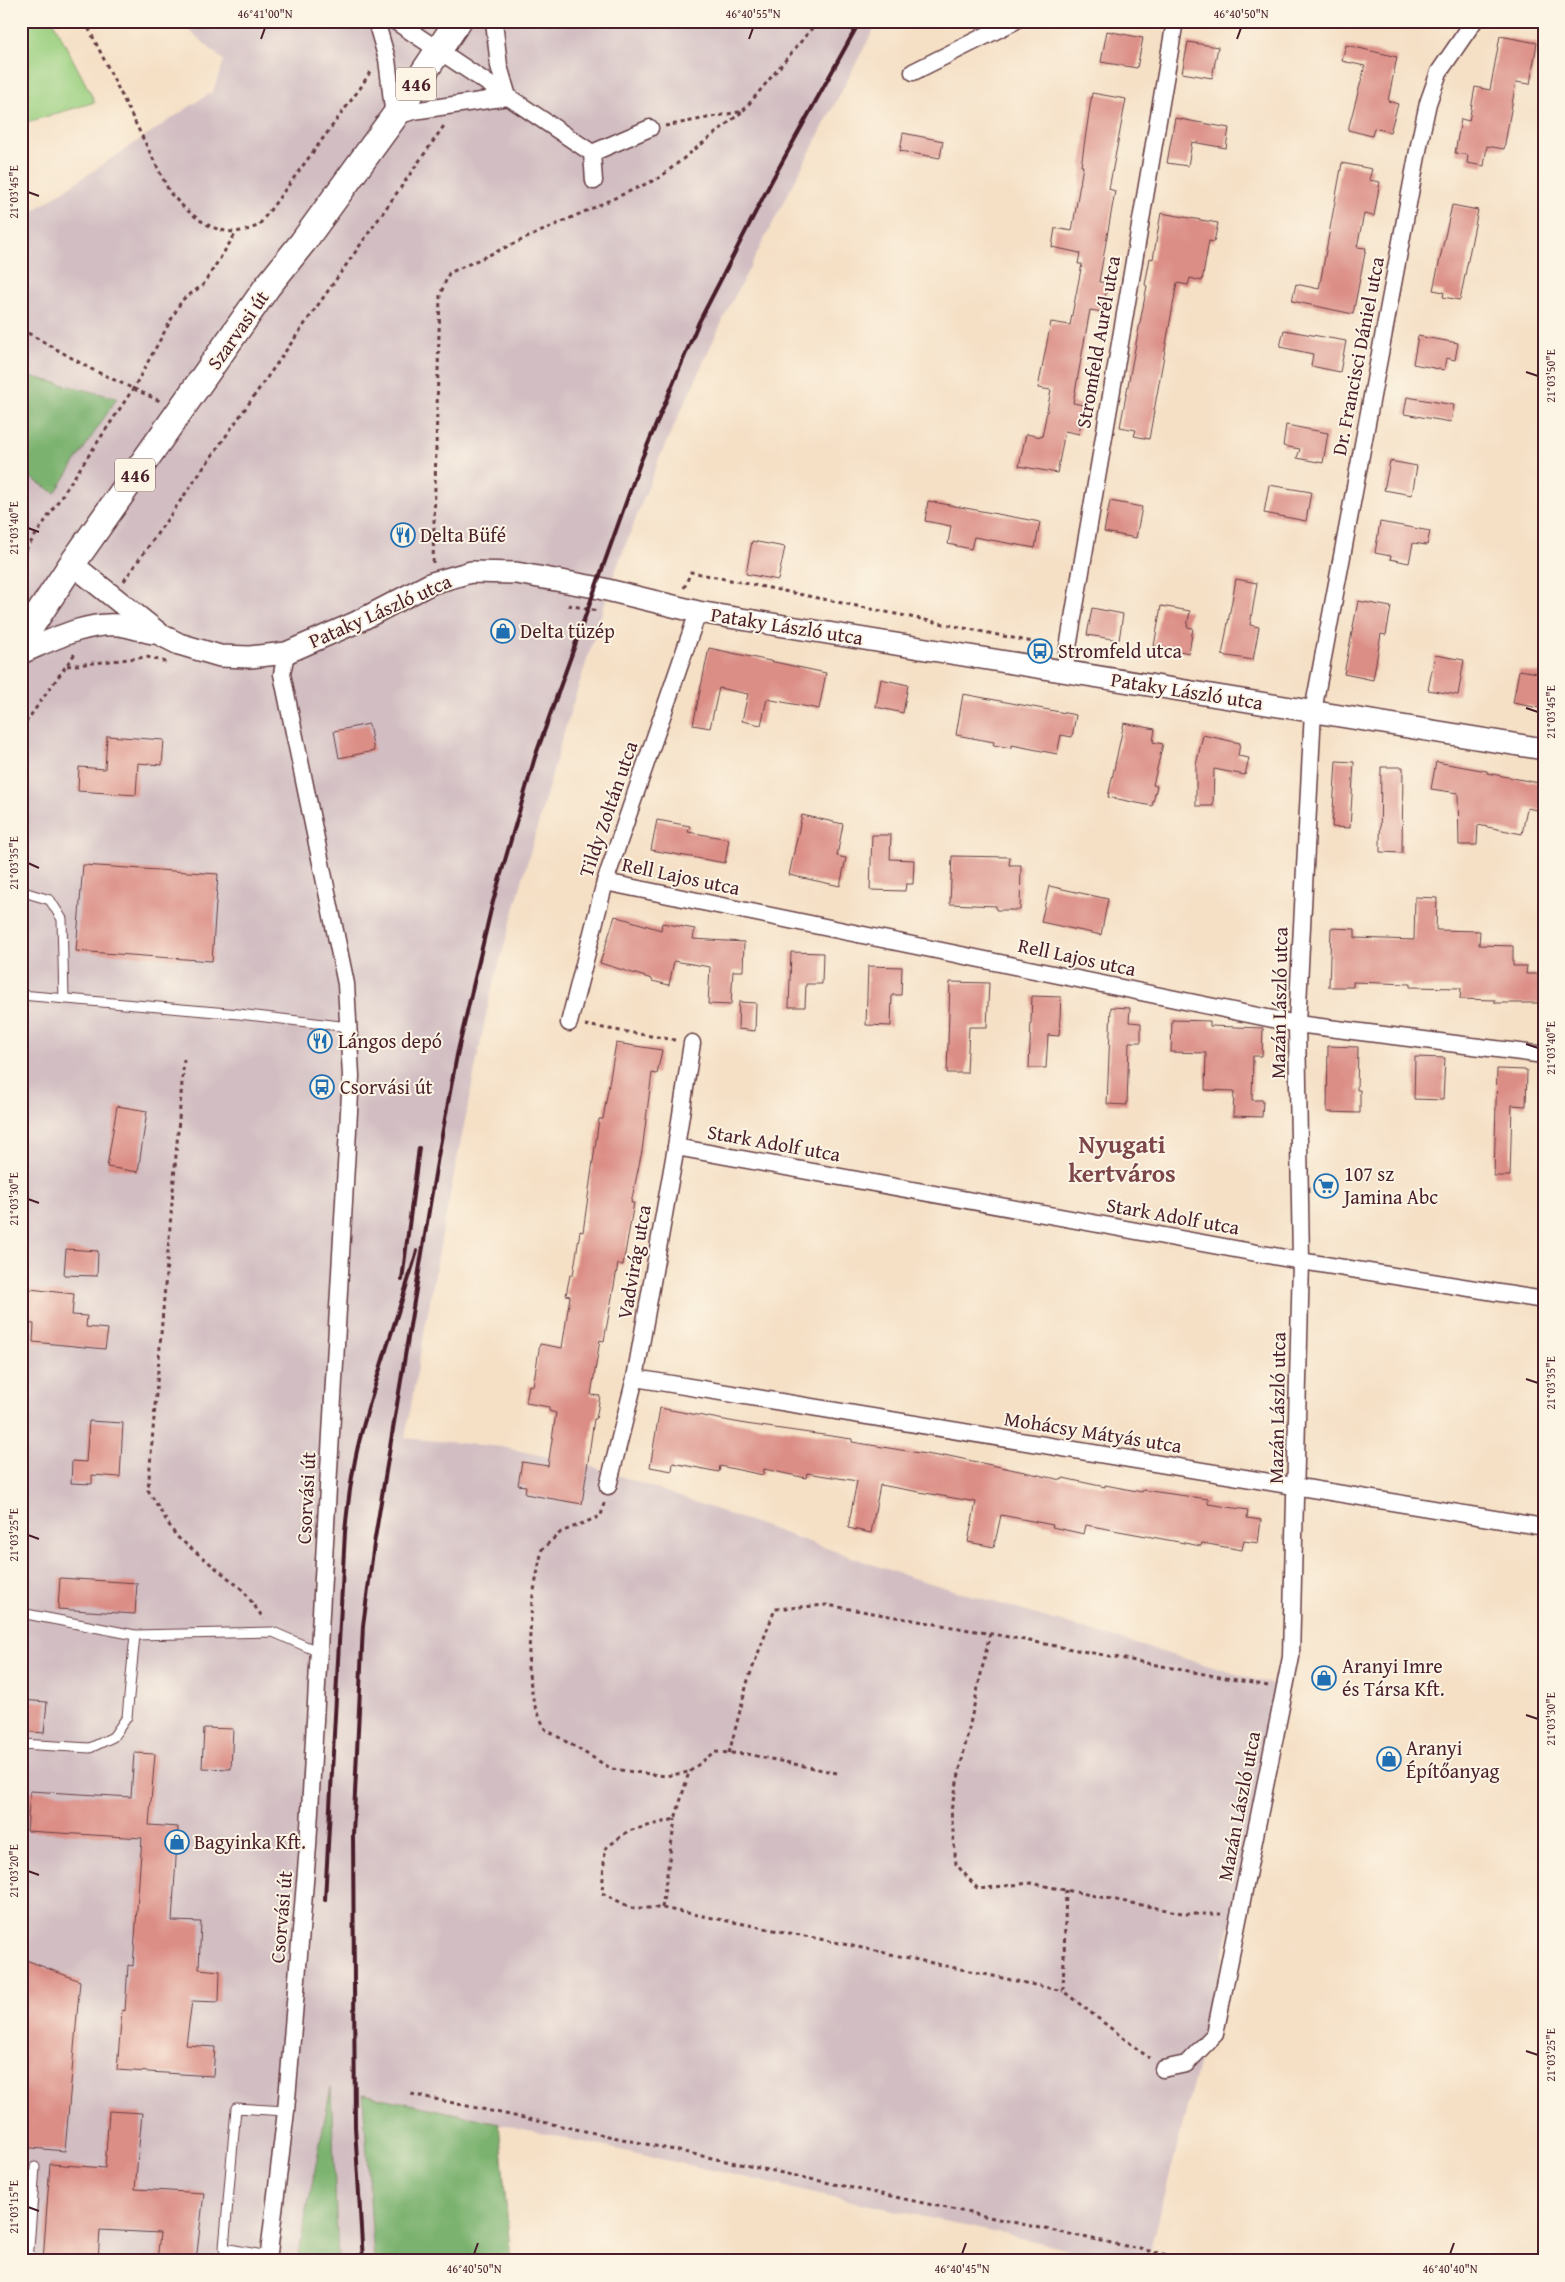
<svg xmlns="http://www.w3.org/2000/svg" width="1565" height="2282" viewBox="0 0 1565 2282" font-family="'Gentium Book Plus',serif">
  <rect width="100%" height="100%" fill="#fcf5e5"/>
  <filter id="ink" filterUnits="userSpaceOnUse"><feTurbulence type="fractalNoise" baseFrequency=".02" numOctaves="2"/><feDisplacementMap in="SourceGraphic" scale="10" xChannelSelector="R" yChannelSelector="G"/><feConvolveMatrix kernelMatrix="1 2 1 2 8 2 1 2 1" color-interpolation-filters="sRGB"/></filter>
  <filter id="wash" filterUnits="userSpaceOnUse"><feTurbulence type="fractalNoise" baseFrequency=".0096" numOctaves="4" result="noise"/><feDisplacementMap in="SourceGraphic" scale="20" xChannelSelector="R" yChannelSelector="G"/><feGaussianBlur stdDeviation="1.12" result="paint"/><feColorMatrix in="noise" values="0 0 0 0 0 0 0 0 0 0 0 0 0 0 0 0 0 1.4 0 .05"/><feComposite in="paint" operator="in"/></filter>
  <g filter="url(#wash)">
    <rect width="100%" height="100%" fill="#f5e0c6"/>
    <!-- industrial -->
    <polygon fill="#d2bec2" points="179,21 878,21 726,313 658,461 614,575 563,735 489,1000 442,1235 405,1438 502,1447 591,1466 906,1576 1284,1688 1201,2053 1148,2261 1125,2261 364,2094 374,2261 338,2261 330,2090 297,2261 21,2261 21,219 213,91 224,61"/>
    <!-- green -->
    <polygon fill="#9bd081" stroke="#727856" points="21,21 53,21 95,102 21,124"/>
    <!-- forest -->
    <g fill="#7cb26f" stroke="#63684d">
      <polygon points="21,374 117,398 55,493 21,472"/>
      <polygon points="331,2087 338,2261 297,2261"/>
      <polygon points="363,2094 499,2123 511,2261 374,2261"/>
    </g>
    <g id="blocks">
      <!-- building -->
      <g fill="#db8e86">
        <polygon points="1107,31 1143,38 1137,68 1101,62"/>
        <polygon points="1500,36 1537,43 1530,84 1516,82 1504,149 1487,146 1484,166 1467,163 1468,155 1455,153 1461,119 1469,121 1475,87 1490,90"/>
        <polygon points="1188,42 1218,47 1212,78 1182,73"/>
        <polygon points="1346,45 1397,57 1388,101 1398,104 1390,132 1374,128 1372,136 1348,130 1365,66 1342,61"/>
        <polygon points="1092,93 1126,99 1109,189 1115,191 1099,282 1108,283 1102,312 1090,310 1073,403 1084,405 1079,434 1065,431 1057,473 1019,466 1026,434 1042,437 1051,390 1038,388 1051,322 1070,325 1082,264 1078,264 1080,253 1052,247 1055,228 1072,231 1083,166 1081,166"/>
        <polygon points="1175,118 1229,128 1226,148 1192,142 1188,166 1167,163"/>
        <polygon points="903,133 943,141 940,158 900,151"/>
        <polygon points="1342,163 1372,169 1369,180 1380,182 1374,216 1364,214 1357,247 1366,248 1353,314 1292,301 1296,284 1319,289"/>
        <polygon points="1452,205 1478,210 1460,300 1443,297 1444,292 1433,290"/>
        <polygon points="1161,213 1218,223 1214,242 1209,241 1202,281 1190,278 1188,285 1177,283 1149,439 1134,436 1136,430 1120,427 1147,286 1145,285 1150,258 1153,259"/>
        <polygon points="1284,330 1346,341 1340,372 1311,366 1313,354 1280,347"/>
        <polygon points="1418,336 1458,343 1455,360 1446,358 1444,370 1413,364"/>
        <polygon points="1407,397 1454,405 1451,422 1404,414"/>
        <polygon points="1286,425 1328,433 1323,463 1297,458 1300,449 1283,446"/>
        <polygon points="1390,461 1417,466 1412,495 1384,490"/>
        <polygon points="1269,485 1311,492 1306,521 1264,513"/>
        <polygon points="928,501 1040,522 1035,548 974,537 971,549 948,544 951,526 925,521"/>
        <polygon points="1110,501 1142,507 1136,538 1104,532"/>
        <polygon points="1380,522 1430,531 1427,545 1413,543 1409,563 1390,559 1391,556 1375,553"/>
        <polygon points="752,541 785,547 778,580 746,574"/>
        <polygon points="1236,579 1257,583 1250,625 1259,627 1253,660 1222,655"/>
        <polygon points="1358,601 1391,607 1386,635 1381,634 1373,680 1344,674"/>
        <polygon points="1161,606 1190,611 1187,627 1193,628 1189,653 1154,646"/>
        <polygon points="1092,608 1123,614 1119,640 1087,635"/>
        <polygon points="709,648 826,673 819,709 767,699 761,725 742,721 748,694 719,688 710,728 693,725"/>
        <polygon points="1435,655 1464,660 1458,695 1428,690"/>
        <polygon points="1519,670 1544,674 1544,709 1513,703"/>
        <polygon points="881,679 908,685 903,713 876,707"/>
        <polygon points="963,694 1076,715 1072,737 1061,735 1057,754 1012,745 1012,748 993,745 994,742 956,735"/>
        <polygon points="1124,723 1155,729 1153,742 1163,744 1153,785 1157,786 1152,806 1108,797"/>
        <polygon points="369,724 374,751 339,758 334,731"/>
        <polygon points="1203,735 1240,743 1238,756 1249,758 1245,775 1214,769 1213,806 1196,806 1196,765"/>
        <polygon points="107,736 164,740 162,765 138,763 136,795 78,791 79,767 105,769"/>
        <polygon points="1336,761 1354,762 1350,828 1332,827"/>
        <polygon points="1436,762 1487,771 1487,773 1544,784 1542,811 1527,808 1522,834 1478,825 1477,845 1459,845 1458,793 1431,789"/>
        <polygon points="1381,767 1403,767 1402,853 1380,852"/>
        <polygon points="802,815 843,824 837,856 846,858 840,886 789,875"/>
        <polygon points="657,820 690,826 688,832 729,839 725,863 651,850"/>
        <polygon points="872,835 891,835 890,859 914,860 913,884 906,884 905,891 870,890"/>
        <polygon points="952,856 1010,857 1009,865 1021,865 1020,910 996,910 996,906 950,904"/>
        <polygon points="83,865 218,874 212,961 76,951"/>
        <polygon points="1049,886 1108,899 1101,935 1041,922"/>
        <polygon points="1415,897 1437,898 1436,930 1480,931 1479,945 1513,946 1513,966 1527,966 1526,974 1544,974 1544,1003 1495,1003 1495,1000 1460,999 1461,988 1410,987 1410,984 1353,982 1353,987 1329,987 1331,928 1355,929 1355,938 1414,940"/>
        <polygon points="615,916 661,930 662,923 695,929 693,939 744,942 743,971 733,971 731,1005 708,1004 710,967 674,961 669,985 652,981 652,979 600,963"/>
        <polygon points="791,952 823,953 822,984 806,984 805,1007 789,1007"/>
        <polygon points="868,966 902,967 901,995 892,995 891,1026 866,1025"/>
        <polygon points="950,982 989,983 987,1027 969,1027 967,1073 947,1073"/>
        <polygon points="1032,996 1061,997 1059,1036 1048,1035 1046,1068 1029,1068"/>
        <polygon points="739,1002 756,1003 755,1031 738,1029"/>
        <polygon points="1111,1007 1130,1008 1129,1022 1141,1023 1141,1042 1129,1042 1127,1105 1107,1104"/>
        <polygon points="1172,1020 1210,1021 1210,1026 1263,1028 1262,1056 1253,1056 1252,1100 1263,1100 1262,1117 1233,1116 1234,1091 1205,1090 1206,1053 1171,1052"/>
        <polygon points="616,1043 662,1050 657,1074 652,1073 642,1151 631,1203 634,1203 623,1265 618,1264 604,1341 600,1340 591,1395 600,1396 596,1419 594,1419 582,1504 525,1494 526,1486 518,1485 522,1462 548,1466 556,1413 549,1411 549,1407 526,1403 529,1385 533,1386 540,1344 562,1348 570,1296 566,1295 570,1275 573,1275 580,1231 583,1232 599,1119 603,1119"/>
        <polygon points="1328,1046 1358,1047 1357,1090 1360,1090 1360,1113 1327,1112"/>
        <polygon points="1415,1057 1445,1058 1443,1100 1414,1099"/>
        <polygon points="1497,1069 1527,1070 1526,1106 1512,1105 1510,1176 1494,1176"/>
        <polygon points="117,1106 147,1111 138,1172 107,1167"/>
        <polygon points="66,1249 98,1251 97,1276 64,1275"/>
        <polygon points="21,1288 74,1294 72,1315 87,1316 86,1327 108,1329 105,1349 33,1342 34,1324 22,1323"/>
        <polygon points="660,1408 746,1424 852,1439 852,1442 944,1457 944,1455 1062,1480 1063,1478 1105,1487 1105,1485 1142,1492 1143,1490 1208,1499 1208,1504 1248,1510 1247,1518 1261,1520 1258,1543 1244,1541 1242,1550 1202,1543 1201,1546 1086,1525 1084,1534 1052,1527 1053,1525 1001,1515 994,1547 968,1542 976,1502 880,1485 871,1533 848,1528 857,1481 807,1473 806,1478 764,1469 763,1475 720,1466 719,1472 673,1463 672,1471 650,1467"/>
        <polygon points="89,1421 123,1423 120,1477 92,1475 92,1484 71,1483 72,1461 86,1462"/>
        <polygon points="60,1578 137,1583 135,1614 58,1609"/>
        <polygon points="21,1700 47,1702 44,1733 21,1731"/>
        <polygon points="204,1728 233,1729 231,1769 202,1768"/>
        <polygon points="134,1753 155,1754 149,1825 178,1827 172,1921 201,1922 199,1969 220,1971 219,2002 192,2001 186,2045 215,2047 213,2076 117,2070 122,2010 125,2011 128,1965 133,1966 142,1838 27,1831 30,1791 131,1797"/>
        <polygon points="21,1958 80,1981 65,2151 21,2147"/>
        <polygon points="109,2111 142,2113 135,2189 204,2193 196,2261 157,2261 160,2233 100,2230 98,2261 43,2261 50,2164 105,2168"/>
      </g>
    </g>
  </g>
  <g filter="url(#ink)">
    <use href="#blocks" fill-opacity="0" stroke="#643c42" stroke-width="1"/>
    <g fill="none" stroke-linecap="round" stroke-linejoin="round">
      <!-- service casing -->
      <g stroke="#643c42" stroke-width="11">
        <g id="service">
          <polyline points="21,900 27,893 50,900 62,919 64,999"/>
          <polyline points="21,995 239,1014 349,1027"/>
          <polyline points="21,1613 135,1635 273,1632 319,1652"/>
          <polyline points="21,1744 90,1748 113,1737 127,1717 135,1635"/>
          <polyline points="269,2256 224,2248 236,2108 286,2111"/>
          <polyline points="28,2261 35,2167"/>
        </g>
      </g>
      <!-- minor casing -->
      <g stroke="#643c42" stroke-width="19">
        <g id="minor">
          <polyline points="376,21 387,59 394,117 413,111 508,97"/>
          <polyline points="395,21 592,153 594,181"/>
          <polyline points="494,21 499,66 508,97"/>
          <polyline points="913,72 1015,21"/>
          <polyline points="592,153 650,128"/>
          <polyline points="1064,671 1175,21"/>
          <polyline points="605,882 1297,1024 1544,1055"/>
          <polyline points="569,1023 605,882 698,612"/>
          <polyline points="676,1147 1301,1261 1544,1300"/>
          <polyline points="635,1378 1544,1527"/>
          <polyline points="608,1486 635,1378 676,1147 692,1043"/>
          <polyline points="1163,2069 1186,2064 1215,2034 1291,1657 1301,1261 1297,1024 1313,711 1420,140 1428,103 1439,72 1474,21"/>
          <polyline points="268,2261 286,2111 308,1846 351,1076 346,984 282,674 286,653"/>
        </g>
      </g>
      <!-- tertiary casing -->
      <g stroke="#643c42" stroke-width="24">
        <g id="tertiary">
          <polyline points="72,564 161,635 179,644 220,656 250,657 286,653 357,622 432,583 471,572 516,573 595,587 698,612 1544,749"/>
          <path d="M21,653C52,640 85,622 119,625C130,626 142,631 153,633"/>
        </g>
      </g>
      <!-- primary casing -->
      <g stroke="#643c42" stroke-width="29">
        <polyline id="primary" points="21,641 72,564 267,287 303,242 394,117 458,21"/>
      </g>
      <!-- path -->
      <g stroke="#643c42" stroke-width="3" stroke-dasharray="4 4" stroke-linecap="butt">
        <path d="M85,21L170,193C194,219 223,244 259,225L361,87L370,72"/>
        <polyline points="665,126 743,111 818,21"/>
        <polyline points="21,329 91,369 160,401"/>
        <polyline points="21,557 133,389 182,300 203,285 236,233"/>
        <polyline points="433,563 440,295 449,273 659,178 743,111"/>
        <polyline points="124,581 446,123"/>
        <polyline points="684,588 691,572 1052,646"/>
        <polyline points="568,605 598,611"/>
        <polyline points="67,666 147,657 166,662"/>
        <polyline points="21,729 76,652"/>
        <polyline points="585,1025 675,1040"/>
        <polyline points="184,1059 148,1490 176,1536 243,1590 264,1619"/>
        <polyline points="604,1503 601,1516 561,1532 542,1549 532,1601 528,1668 534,1704 545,1729 612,1769 665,1776 689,1772"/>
        <polyline points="990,1633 951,1810 956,1864 978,1889 1030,1883 1187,1914 1221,1914"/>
        <polyline points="729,1753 748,1680 775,1609 827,1605 987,1633 1268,1686"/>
        <polyline points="837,1773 747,1754 714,1752 689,1772 675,1819 628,1831 605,1849 602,1893 632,1908 662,1908 820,1939 1063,1991"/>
        <polyline points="1066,1890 1063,1991 1149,2058"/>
        <polyline points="662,1908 675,1819"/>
        <polyline points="411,2094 1196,2261"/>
      </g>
      <!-- service -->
      <use href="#service" stroke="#fff" stroke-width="9"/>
      <!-- minor -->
      <use href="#minor" stroke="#fff" stroke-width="16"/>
      <!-- tertiary -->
      <use href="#tertiary" stroke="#fff" stroke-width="21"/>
      <!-- primary -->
      <use href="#primary" stroke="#fff" stroke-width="26"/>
      <!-- rail -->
      <g stroke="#4a1f2b" stroke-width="4">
        <polyline points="402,1280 419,1148"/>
        <path d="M325,1900L345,1532C348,1501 352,1469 360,1438C376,1375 399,1313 417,1251"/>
        <polyline points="363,2261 355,2127 353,1835 363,1626 374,1544 438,1156 457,1055 492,905 535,757 640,463 698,324 771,182 860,21"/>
      </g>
    </g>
  </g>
  <!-- ticks -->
  <path fill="none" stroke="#4a1f2b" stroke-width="2" d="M261,39L265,28M749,39L753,28M1237,39L1241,28M28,192L39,196M1526,372L1538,376M28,528L39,532M1526,708L1538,712M28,863L39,868M1526,1044L1538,1048M28,1199L39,1203M1526,1379L1538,1383M28,1535L39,1539M1526,1715L1538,1719M28,1871L39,1875M1526,2051L1538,2055M28,2207L39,2211M474,2254L478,2243M962,2254L966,2243M1450,2254L1454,2243"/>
  <!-- icons -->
  <defs>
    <g id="restaurant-ring" transform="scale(1.25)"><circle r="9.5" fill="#fcf5e5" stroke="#1f6fb2" stroke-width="1.5"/><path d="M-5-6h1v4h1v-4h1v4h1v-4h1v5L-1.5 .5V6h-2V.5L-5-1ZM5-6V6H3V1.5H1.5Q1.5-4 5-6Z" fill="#1f6fb2"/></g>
    <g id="shop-ring" transform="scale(1.25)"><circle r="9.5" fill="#fcf5e5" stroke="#1f6fb2" stroke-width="1.5"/><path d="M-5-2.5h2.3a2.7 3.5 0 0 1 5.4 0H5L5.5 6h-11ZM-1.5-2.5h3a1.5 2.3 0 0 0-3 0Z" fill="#1f6fb2"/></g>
    <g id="bus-ring" transform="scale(1.25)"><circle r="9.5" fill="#fcf5e5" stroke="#1f6fb2" stroke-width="1.5"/><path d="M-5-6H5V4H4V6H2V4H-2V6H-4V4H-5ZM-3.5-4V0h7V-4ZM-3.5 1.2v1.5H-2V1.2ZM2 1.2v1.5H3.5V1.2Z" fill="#1f6fb2"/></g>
    <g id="supermarket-ring" transform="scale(1.25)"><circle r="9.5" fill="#fcf5e5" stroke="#1f6fb2" stroke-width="1.5"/><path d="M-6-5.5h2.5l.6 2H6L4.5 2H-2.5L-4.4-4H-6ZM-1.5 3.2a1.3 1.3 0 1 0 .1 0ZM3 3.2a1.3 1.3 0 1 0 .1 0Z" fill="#1f6fb2"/></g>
  </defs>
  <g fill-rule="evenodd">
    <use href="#restaurant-ring" x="403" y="535"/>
    <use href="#shop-ring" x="503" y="631"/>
    <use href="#bus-ring" x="1040" y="651"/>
    <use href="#restaurant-ring" x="320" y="1041"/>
    <use href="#bus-ring" x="322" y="1087"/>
    <use href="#supermarket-ring" x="1326" y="1186"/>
    <use href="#shop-ring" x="1324" y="1678"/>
    <use href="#shop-ring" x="1389" y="1759"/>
    <use href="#shop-ring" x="177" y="1842"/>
  </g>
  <g text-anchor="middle" stroke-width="4" stroke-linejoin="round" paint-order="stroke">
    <!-- shield labels -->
    <g fill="#fcf5e5" stroke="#7f5f63" stroke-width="1">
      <rect x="396" y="67.5" width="40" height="33" rx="4"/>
      <rect x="115" y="458.5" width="40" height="33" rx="4"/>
    </g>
    <g font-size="19" font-weight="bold" fill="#4a1f2b">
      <text x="416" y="91">446</text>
      <text x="135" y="482">446</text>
    </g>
    <!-- street labels -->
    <g font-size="20" fill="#4a1f2b" stroke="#fcf5e5">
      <text transform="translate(238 330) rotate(-55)" y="7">Szarvasi út</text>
      <text transform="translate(1098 342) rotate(-80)" y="7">Stromfeld Aurél utca</text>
      <text transform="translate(1358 356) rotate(-79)" y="7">Dr. Francisci Dániel utca</text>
      <text transform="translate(380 611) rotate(-24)" y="7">Pataky László utca</text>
      <text transform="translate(787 626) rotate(9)" y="7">Pataky László utca</text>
      <text transform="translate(1187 691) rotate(9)" y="7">Pataky László utca</text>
      <text transform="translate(608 809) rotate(-71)" y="7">Tildy Zoltán utca</text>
      <text transform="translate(681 876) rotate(12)" y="7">Rell Lajos utca</text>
      <text transform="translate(1077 957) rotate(12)" y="7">Rell Lajos utca</text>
      <text transform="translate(1279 1003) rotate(-89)" y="7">Mazán László utca</text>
      <text transform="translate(774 1143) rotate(10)" y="7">Stark Adolf utca</text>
      <text transform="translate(1173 1216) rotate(10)" y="7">Stark Adolf utca</text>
      <text transform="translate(634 1262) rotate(-80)" y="7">Vadvirág utca</text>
      <text transform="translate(1277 1408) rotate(-89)" y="7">Mazán László utca</text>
      <text transform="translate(1093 1432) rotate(9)" y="7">Mohácsy Mátyás utca</text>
      <text transform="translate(306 1498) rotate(-87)" y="7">Csorvási út</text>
      <text transform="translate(1239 1806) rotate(-79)" y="7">Mazán László utca</text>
      <text transform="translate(281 1917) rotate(-85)" y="7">Csorvási út</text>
    </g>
    <!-- poi labels -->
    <g font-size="20" fill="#4a1f2b" stroke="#fcf5e5" text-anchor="start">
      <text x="420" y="542">Delta Büfé</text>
      <text x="520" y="638">Delta tüzép</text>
      <text x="1058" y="658">Stromfeld utca</text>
      <text x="338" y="1048">Lángos depó</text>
      <text x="340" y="1094">Csorvási út</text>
      <text x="1344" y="1181">107 sz<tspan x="1344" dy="23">Jamina Abc</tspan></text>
      <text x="1342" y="1673">Aranyi Imre<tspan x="1342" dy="23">és Társa Kft.</tspan></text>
      <text x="1406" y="1755">Aranyi<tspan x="1406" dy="23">Építőanyag</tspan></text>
      <text x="194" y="1849">Bagyinka Kft.</text>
    </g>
    <!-- district labels -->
    <g font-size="25" font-weight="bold" fill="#7d464b" stroke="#fcf5e5">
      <text x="1122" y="1153">Nyugati<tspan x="1122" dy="29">kertváros</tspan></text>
    </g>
  </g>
  <!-- margin -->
  <rect width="1565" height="2282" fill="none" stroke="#fcf5e5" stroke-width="55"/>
  <rect x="28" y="28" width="1510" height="2226" fill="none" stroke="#4a1f2b" stroke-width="2"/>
  <g font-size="12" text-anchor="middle" fill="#4a1f2b">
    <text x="265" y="18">46°41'00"N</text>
    <text x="753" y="18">46°40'55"N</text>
    <text x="1241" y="18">46°40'50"N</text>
    <text transform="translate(14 192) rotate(-90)" y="4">21°03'45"E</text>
    <text transform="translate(1551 376) rotate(-90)" y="4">21°03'50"E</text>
    <text transform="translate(14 528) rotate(-90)" y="4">21°03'40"E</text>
    <text transform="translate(1551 712) rotate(-90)" y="4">21°03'45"E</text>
    <text transform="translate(14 863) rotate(-90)" y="4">21°03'35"E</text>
    <text transform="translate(1551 1048) rotate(-90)" y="4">21°03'40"E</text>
    <text transform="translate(14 1199) rotate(-90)" y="4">21°03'30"E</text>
    <text transform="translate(1551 1383) rotate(-90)" y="4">21°03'35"E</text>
    <text transform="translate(14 1535) rotate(-90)" y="4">21°03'25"E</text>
    <text transform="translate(1551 1719) rotate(-90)" y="4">21°03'30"E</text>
    <text transform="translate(14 1871) rotate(-90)" y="4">21°03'20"E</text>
    <text transform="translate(1551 2055) rotate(-90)" y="4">21°03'25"E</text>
    <text transform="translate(14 2207) rotate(-90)" y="4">21°03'15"E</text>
    <text x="474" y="2273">46°40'50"N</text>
    <text x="962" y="2273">46°40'45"N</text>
    <text x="1450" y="2273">46°40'40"N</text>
  </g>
</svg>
